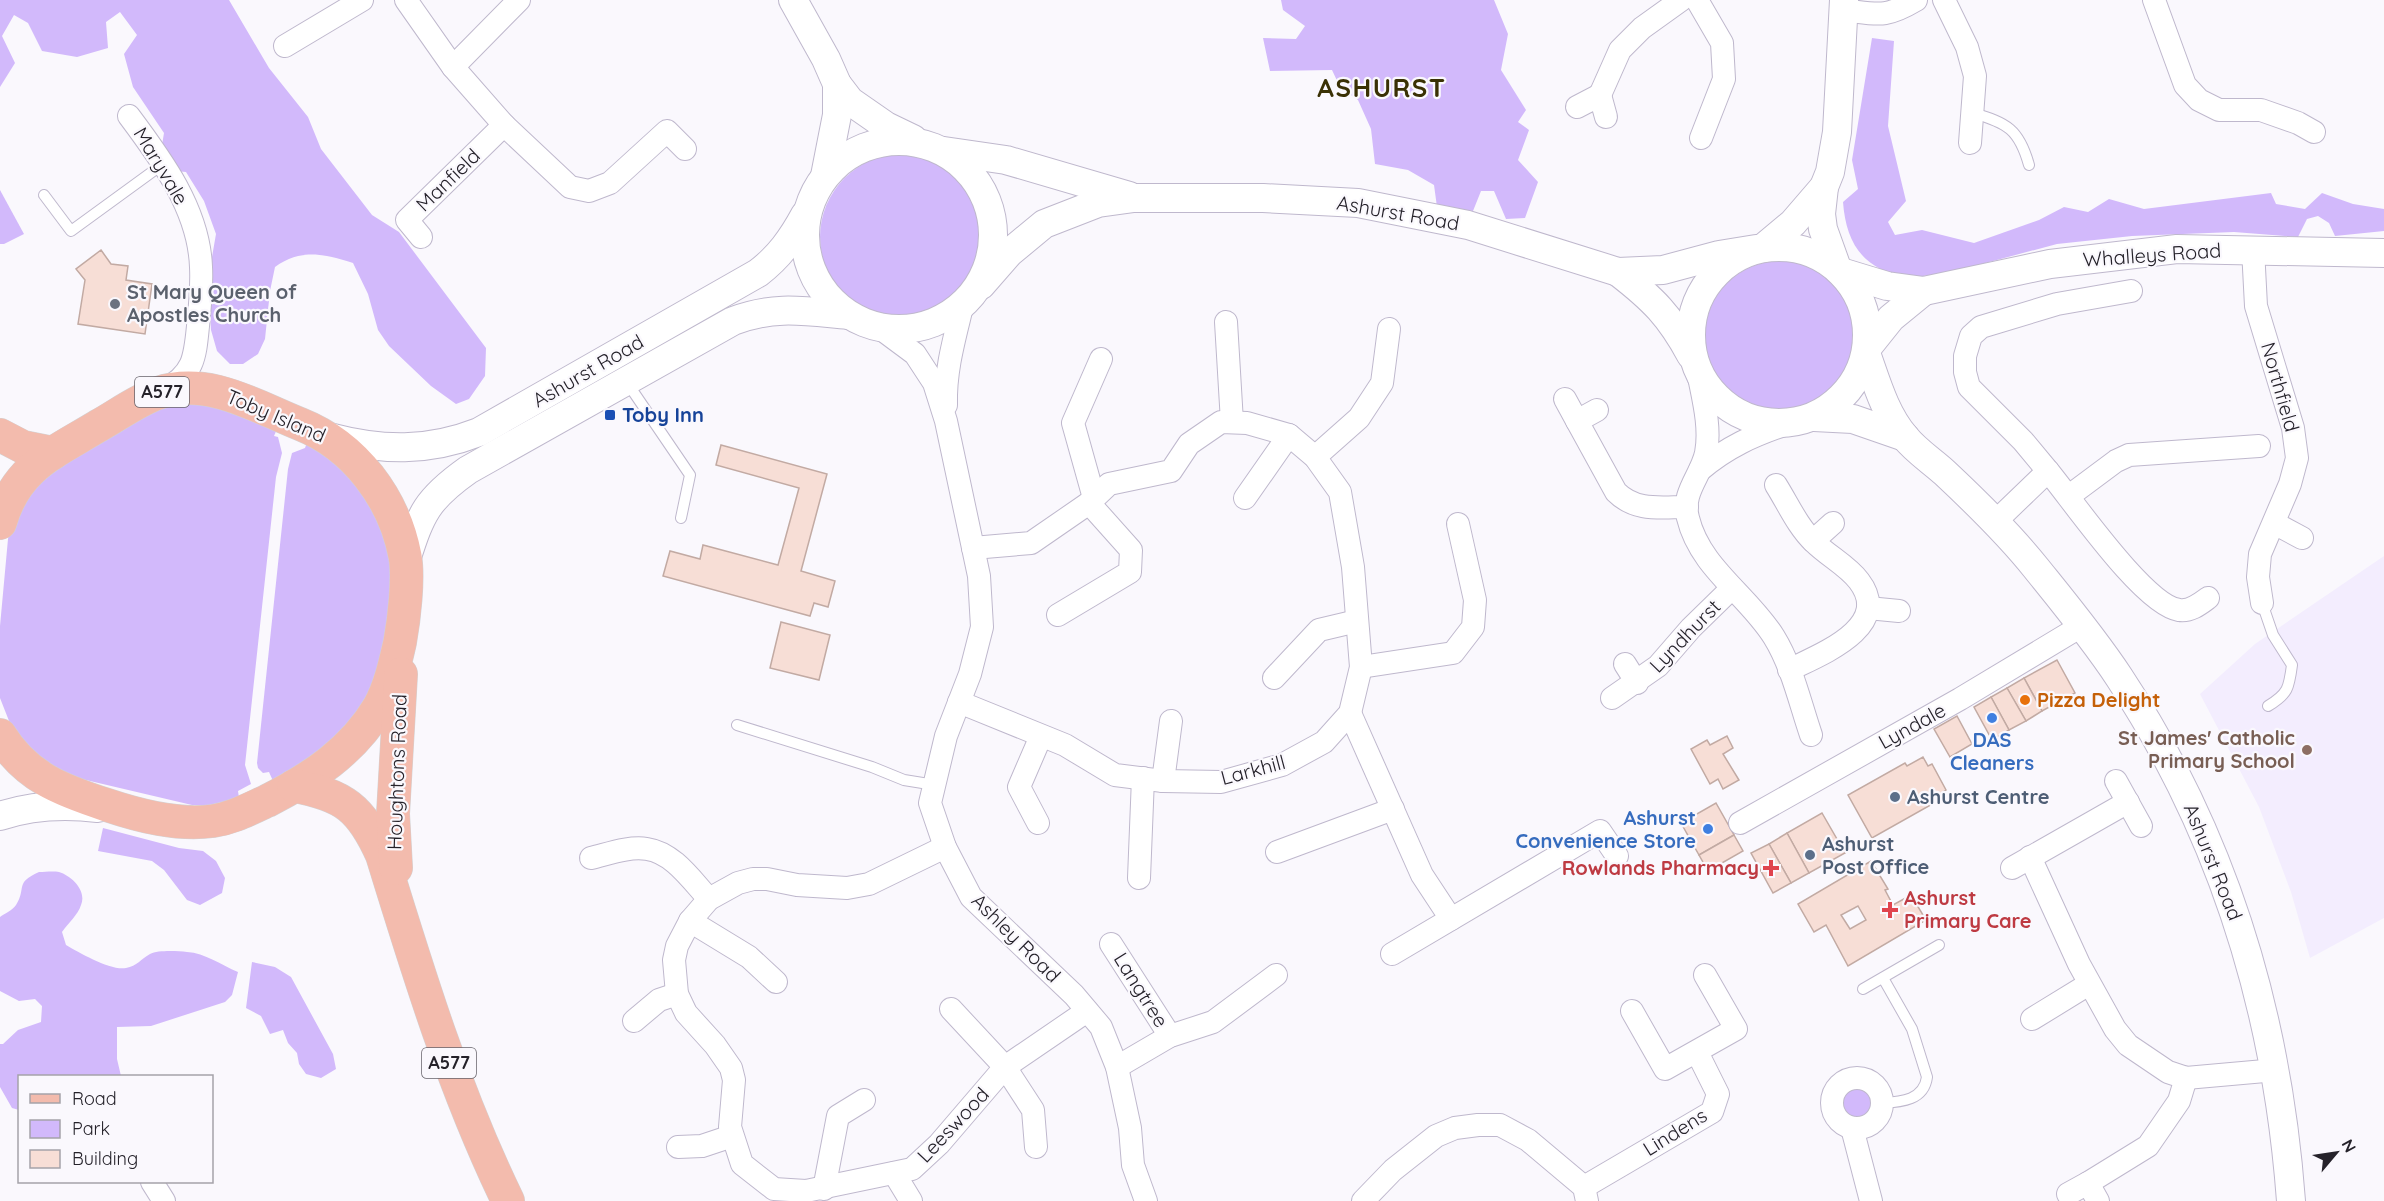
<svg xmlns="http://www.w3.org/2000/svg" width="2384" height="1201" viewBox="0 0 2384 1201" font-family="Quicksand,sans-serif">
  <rect width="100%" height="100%" fill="#faf8fd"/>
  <!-- built -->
  <polygon fill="#f3edfe" points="2384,556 2384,918 2310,958 2291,892 2259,807 2200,694 2255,644"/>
  <!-- green -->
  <g fill="#d2b9fb">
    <path d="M0,0H229L269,68L308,117L321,149L372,215L399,232L486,348L485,376L469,399L456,404L431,386L389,346L378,330L368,294L353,263C325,254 301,248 275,267L270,291L265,339L258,354L243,364H230L217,351L211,330L208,280L216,234L204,201L186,172L175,171L161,151L164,133L133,87L124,54L137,35L120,12L106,22L108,48L77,57L42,51L28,23L14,15L2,36L15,63L0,87Z"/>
    <polygon points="1281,0 1494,0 1508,34 1501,70 1526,110 1518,122 1529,130 1518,160 1538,182 1525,218 1506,219 1494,191 1481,191 1473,211 1437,207 1434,185 1408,170 1375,164 1371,129 1358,100 1340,87 1332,70 1270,71 1263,38 1296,39 1305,26 1283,10"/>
    <path d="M1872,38L1894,41L1888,126L1906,201L1888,222L1895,235L1922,230L1974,243L2039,220L2064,207L2088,212L2109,199L2144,209L2271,193L2276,204L2305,209L2322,193L2353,204L2384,209V231L2335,236L2329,223L2318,216L2307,219L2298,237L2234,232L2132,236L2057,244L1944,274C1932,274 1915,278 1907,277C1863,270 1846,243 1843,202L1858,189L1852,160Z"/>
    <circle cx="903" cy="237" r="83"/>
    <polygon points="0,190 24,234 4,244 0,244"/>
    <circle cx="1780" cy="336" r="75"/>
    <polygon points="194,398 277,429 274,436 278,437 282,453 276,477 245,765 251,784 238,791 239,798 210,805 192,805 73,777 38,758 11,726 0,698 0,626 8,539 12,521 36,481 135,414"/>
    <polygon points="308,440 370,494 393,566 381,679 342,738 273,781 269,772 263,773 258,768 257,763 288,469 292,453 305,448"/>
    <polygon points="103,828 179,848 203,851 216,861 225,878 222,893 200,905 187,900 164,870 152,861 98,851"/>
    <path d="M39,872C45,872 53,871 59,872C72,876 87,891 81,905C78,915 68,923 62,932L66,945C80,953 111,971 126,968C137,966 141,959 150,954C158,950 177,951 187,952C205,953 221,965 238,972L232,995L225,1002L151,1026L117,1027V1059L121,1076H20L19,1110L12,1108L0,1087V1044H3L18,1030L41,1022L42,1006L35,999L19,1001L0,991V917C4,914 13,910 16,905C27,888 14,883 39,872Z"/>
    <polygon points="252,962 275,967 291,977 333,1054 336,1069 321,1078 306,1074 299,1064 297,1053 288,1043 283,1030 270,1034 261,1016 246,1008"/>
    <circle cx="1857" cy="1105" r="17"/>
  </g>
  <!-- building -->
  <g fill="#f7ded6" stroke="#c2aaa3" stroke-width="1.5" fill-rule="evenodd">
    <polygon points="101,250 111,264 128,266 126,280 152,284 145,334 78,324 85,280 76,269"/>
    <polygon points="721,445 827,474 801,571 835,581 828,607 814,603 810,616 663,576 670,551 700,559 703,545 778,565 799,488 716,465"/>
    <polygon points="781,622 830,635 819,680 770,668"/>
    <polygon points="2057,660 2075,693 2042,711 2024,678"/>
    <polygon points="2024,678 2042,711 2026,721 2007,688"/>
    <polygon points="2007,688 2026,721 2009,730 1991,697"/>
    <polygon points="1991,697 2009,730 1992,740 1974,707"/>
    <polygon points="1957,716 1972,744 1950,757 1934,729"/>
    <polygon points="1727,736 1733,748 1723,754 1739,780 1723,789 1718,779 1710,784 1691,749 1707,740 1710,745"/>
    <polygon points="1923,757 1928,766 1932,764 1946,790 1940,794 1943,798 1872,838 1848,795 1905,763 1907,766"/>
    <polygon points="1716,803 1734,835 1699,855 1681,823"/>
    <polygon points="1822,813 1845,853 1809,873 1787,833"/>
    <polygon points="1787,833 1809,873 1791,883 1769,844"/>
    <polygon points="1734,835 1743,851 1708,871 1699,855"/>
    <polygon points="1769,844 1791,883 1773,893 1751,853"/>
    <path d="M1871,861L1888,889L1885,890L1893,905L1911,895L1926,920L1848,966L1826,925L1814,932L1798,904ZM1858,906L1866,920L1850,929L1841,915Z"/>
  </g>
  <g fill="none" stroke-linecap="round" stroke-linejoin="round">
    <!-- service casing -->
    <g stroke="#bfb8cd" stroke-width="12">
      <g id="service">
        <path d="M1973,113C2007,123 2019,129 2029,165"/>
        <polyline points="44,195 71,231 163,164"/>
        <polyline points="626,381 690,475 681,518"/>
        <path d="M2262,603L2273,635L2292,665C2289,688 2288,694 2268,706"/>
        <polyline points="737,725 872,767 904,780 935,785"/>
        <polyline points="1863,989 1939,945"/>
        <path d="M1882,1103C1902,1102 1924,1100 1927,1077L1912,1029L1883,978"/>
      </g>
    </g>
    <!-- minor casing -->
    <g stroke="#bfb8cd" stroke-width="24">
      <g id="minor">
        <polyline points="406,0 453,67 504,125 570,187 589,191 610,183 667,131 685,149"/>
        <polyline points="1697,0 1722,43 1724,79 1701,138"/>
        <polyline points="1944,0 1967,47 1975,76 1970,143"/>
        <polyline points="2154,0 2185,85 2199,100 2219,110 2261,110 2298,123 2314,132"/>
        <path d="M1843,10C1878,14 1884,19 1916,0"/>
        <polyline points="285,46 362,0"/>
        <polyline points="453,67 519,0"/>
        <polyline points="1600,95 1620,50 1642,28 1681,0"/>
        <polyline points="1577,107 1600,95 1606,117"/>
        <path d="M129,116C162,160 199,210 201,267C202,286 200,307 198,326C195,357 194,374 164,390"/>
        <polyline points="421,237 407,220 504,125"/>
        <polyline points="2253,249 2256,306 2293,428 2297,458 2290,484 2260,554 2258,577 2262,603"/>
        <polyline points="1226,322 1232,422"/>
        <polyline points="880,328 915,354 934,383 946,421 979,576 982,627 970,674 946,736 930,803 945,847 971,897 1074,995 1101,1027 1117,1067 1130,1128 1133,1165 1146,1201"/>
        <path d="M1698,372C1703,398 1711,427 1706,453C1701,476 1681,493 1688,518C1700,568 1748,595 1774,637C1792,666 1800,703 1811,735"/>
        <polyline points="1565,399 1577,421 1597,410"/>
        <path d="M946,405C945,371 954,340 962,307"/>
        <path d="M1577,421L1616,492C1636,512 1661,507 1687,507"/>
        <polyline points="1315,457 1359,418 1382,383 1389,329"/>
        <path d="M1700,470C1727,447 1754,435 1787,424"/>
        <polyline points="2048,471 2023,441 1969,387 1965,372 1965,356 1971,336 1981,327 2057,304 2131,291"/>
        <path d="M1776,485C1788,504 1798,527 1814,542C1828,556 1848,566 1859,581C1894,627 1819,655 1789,670"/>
        <polyline points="2069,496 2116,461 2129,455 2259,446"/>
        <polyline points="1094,498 1073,423 1101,359"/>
        <polyline points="1245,498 1289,435"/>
        <path d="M1995,522L2048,471C2073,501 2144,605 2179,610C2190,612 2200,604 2208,598"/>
        <polyline points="2274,523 2302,538"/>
        <polyline points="1813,541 1833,523"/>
        <polyline points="1868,608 1899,611"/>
        <polyline points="1058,615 1130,572 1131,550 1089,503"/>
        <polyline points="1625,664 1637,683"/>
        <polyline points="1361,667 1453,653 1473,627 1475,600 1458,524"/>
        <polyline points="1274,678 1319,630 1357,621"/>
        <polyline points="1612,698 1658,666 1691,628 1732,588"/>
        <polyline points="959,702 1065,745 1115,775 1163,781 1221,782 1282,765 1324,742 1350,713 1361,667 1353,567 1340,492 1315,457 1289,435 1247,423 1221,422 1189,444 1171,471 1109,484 1089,503 1031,543 973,548"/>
        <polyline points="1350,713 1422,875 1451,919"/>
        <polyline points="1163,781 1171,721"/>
        <polyline points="2116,781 2141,826"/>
        <polyline points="1038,823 1019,787 1041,736"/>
        <polyline points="1740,823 1960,699 2083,625"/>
        <polyline points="945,847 869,884 847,888 797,885 767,879 753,879 738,883 709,899 690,921 677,946 674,960 677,994 686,1013 715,1045 731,1068 734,1080 730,1127 742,1164 774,1189 806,1191 912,1169 939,1144 1005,1067 1087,1011"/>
        <polyline points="1277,852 1393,809"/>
        <polyline points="2030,857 2079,964 2115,1029 2128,1045 2168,1072 2186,1078 2276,1070"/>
        <path d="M591,858C608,854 629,846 647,849C674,853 692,881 709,899"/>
        <polyline points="2012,868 2128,802"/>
        <polyline points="1139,878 1143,778"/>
        <polyline points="690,921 749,957 776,982"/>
        <polyline points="1111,944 1170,1036"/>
        <polyline points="1392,954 1600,831 1617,856"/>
        <polyline points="951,1009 1005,1067 1033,1110 1036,1147"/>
        <polyline points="1632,1011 1665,1069 1736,1029 1705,975"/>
        <polyline points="2032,1019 2089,984"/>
        <polyline points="634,1021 659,1000 677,994"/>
        <polyline points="1117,1067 1170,1036 1213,1022 1276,975"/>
        <circle cx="1857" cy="1103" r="25"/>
        <polyline points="1852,1128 1871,1201"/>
        <polyline points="678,1147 702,1146 732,1136"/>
        <polyline points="894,1173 911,1201"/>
        <polyline points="152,1182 164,1201"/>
        <polyline points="2088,1183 2148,1146 2179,1101 2186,1078"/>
        <polyline points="1584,1187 1712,1112 1718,1094 1697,1052"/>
        <polyline points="824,1189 838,1116 864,1100"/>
        <polyline points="2068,1194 2088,1183 2098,1201"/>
        <polyline points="1363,1201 1393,1170 1436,1136 1455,1128 1478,1125 1500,1125 1528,1140 1584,1187 1587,1201"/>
      </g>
    </g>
    <!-- tertiary casing -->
    <g stroke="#bfb8cd" stroke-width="30">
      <g id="tertiary">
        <polyline points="793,0 826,59 837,84 850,101 886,126 913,139"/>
        <circle cx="899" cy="235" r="94"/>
        <polyline points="944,151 1006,160 1129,196"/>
        <polyline points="825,176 837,115 837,84"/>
        <circle cx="1779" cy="335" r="88"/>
        <polyline points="1763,248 1793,223 1824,187"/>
        <polyline points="1837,268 1823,229 1821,214 1824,187 1830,172 1837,132 1844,0"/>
        <path d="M1618,272C1653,299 1670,316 1691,355"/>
        <polyline points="1841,272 1887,286 1924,291 2050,264 2177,249 2384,253"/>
        <polyline points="981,285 1009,253 1044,224 1098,203 1134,198 1263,198 1358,203 1468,225 1618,272 1663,270 1719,255 1756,249"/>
        <polyline points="1867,348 1891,318 1924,291"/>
        <path d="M1866,353C1876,381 1885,414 1905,437C1916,451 1932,461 1945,473C1977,503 2009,534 2036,568C2065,604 2094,639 2119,677C2224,836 2277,1012 2291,1201"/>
        <polyline points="1814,417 1853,419 1905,437"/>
        <path d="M329,437C382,451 428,452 479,432L758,273C779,257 792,239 805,215"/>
        <path d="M406,560C421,513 427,499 468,470L733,321C776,305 804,311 848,315"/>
        <path d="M0,816C33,805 64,804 98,808"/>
      </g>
    </g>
    <!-- primary casing -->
    <g stroke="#d3d3d4" stroke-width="34">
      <g id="primary">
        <polyline points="0,435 23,447 53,453"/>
        <path d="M0,523C16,467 52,454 98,426C118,415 136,401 158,393C207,376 255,406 300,424C355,446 394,498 405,556C409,578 404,620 400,642C395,664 390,687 379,707C353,751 312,778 267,801C249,809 233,818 213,821C178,826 140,816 107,805C61,790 26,777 0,735"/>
        <path d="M294,786C344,795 361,808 382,855C418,972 454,1090 508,1201"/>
        <polyline points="396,868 393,814 401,674"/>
      </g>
    </g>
    <!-- service -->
    <use href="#service" stroke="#fff" stroke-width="10"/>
    <!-- minor -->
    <use href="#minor" stroke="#fff" stroke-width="22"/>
    <!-- tertiary -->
    <use href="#tertiary" stroke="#fff" stroke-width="28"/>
    <!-- primary -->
    <use href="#primary" stroke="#f3bbad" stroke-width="33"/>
  </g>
  <!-- markers -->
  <circle fill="#6b7280" stroke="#faf8fd" stroke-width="2" cx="115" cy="304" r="6"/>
  <rect fill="#1a4fb4" stroke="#faf8fd" stroke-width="2" x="604" y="409" width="12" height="12" rx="3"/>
  <circle fill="#e8710a" stroke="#faf8fd" stroke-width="2" cx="2025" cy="700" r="6"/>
  <g fill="#3f7fe0" stroke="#faf8fd" stroke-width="2">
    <circle cx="1992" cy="718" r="6"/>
    <circle cx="1708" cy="829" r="6"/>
  </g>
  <circle fill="#8d6e63" stroke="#faf8fd" stroke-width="2" cx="2307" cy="750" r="6"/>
  <g fill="#5c6f8a" stroke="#faf8fd" stroke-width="2">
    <circle cx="1895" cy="797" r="6"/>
    <circle cx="1810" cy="855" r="6"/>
  </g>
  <g fill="#e0444e" stroke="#faf8fd" stroke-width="2">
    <path d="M1768 859h6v6h6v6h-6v6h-6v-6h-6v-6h6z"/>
    <path d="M1887 901h6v6h6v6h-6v6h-6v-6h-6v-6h6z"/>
  </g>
  <g text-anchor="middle" stroke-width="4.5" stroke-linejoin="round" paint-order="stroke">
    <!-- shield labels -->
    <g fill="#faf8fd" stroke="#656269" stroke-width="1.5">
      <rect x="135" y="377" width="54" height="30" rx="4.5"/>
      <rect x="422" y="1048" width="54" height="30" rx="4.5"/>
    </g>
    <g font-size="18" font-weight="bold" fill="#25222a">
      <text x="162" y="398">A577</text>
      <text x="449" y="1069">A577</text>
    </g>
    <!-- street labels -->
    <g font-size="20" fill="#25222a" stroke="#faf8fd">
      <text transform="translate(161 166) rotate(59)" y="7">Maryvale</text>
      <text transform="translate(448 180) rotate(-44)" y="7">Manfield</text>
      <text transform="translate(1398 213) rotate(10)" y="7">Ashurst Road</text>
      <text transform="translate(2152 255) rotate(-4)" y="7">Whalleys Road</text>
      <text transform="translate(588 371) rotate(-30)" y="7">Ashurst Road</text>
      <text transform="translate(2280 387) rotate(74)" y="7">Northfield</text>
      <text transform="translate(276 416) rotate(23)" y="7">Toby Island</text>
      <text transform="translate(1685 636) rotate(-46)" y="7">Lyndhurst</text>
      <text transform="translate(1912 726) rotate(-29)" y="7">Lyndale</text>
      <text transform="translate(1253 770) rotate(-15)" y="7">Larkhill</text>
      <text transform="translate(397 772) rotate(-88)" y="7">Houghtons Road</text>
      <text transform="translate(2213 862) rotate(68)" y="7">Ashurst Road</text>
      <text transform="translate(1016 938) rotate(45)" y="7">Ashley Road</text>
      <text transform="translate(1141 990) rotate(58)" y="7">Langtree</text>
      <text transform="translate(953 1125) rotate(-47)" y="7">Leeswood</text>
      <text transform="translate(1675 1132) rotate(-32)" y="7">Lindens</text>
    </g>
    <!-- worship labels -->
    <g font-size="20" font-weight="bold" fill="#5b616d" stroke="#faf8fd" text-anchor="start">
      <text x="127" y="299">St Mary Queen of<tspan x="127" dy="23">Apostles Church</tspan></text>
    </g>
    <!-- transit labels -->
    <g font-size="20" font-weight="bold" fill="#164399" stroke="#faf8fd" text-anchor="start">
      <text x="622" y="422">Toby Inn</text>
    </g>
    <!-- food labels -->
    <g font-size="20" font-weight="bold" fill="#c56008" stroke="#faf8fd" text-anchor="start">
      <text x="2037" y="707">Pizza Delight</text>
    </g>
    <!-- education labels -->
    <g font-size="20" font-weight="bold" fill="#785e54" stroke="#faf8fd" text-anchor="end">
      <text x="2295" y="745">St James' Catholic<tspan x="2295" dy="23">Primary School</tspan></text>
    </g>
    <!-- shop labels -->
    <g font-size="20" font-weight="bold" fill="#366cbe" stroke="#faf8fd">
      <text x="1992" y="747">DAS<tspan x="1992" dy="23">Cleaners</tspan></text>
      <text x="1696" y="825" text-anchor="end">Ashurst<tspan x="1696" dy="23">Convenience Store</tspan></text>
    </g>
    <!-- service labels -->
    <g font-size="20" font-weight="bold" fill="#4e5e75" stroke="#faf8fd" text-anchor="start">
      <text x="1907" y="804">Ashurst Centre</text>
      <text x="1822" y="851">Ashurst<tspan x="1822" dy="23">Post Office</tspan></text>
    </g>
    <!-- health labels -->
    <g font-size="20" font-weight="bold" fill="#be3a42" stroke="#faf8fd" text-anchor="end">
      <text x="1759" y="875">Rowlands Pharmacy</text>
      <text x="1904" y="905" text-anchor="start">Ashurst<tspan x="1904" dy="23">Primary Care</tspan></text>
    </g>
    <!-- district labels -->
    <g font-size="26" font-weight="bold" letter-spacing="1.5" fill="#3a3105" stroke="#faf8fd">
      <text x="1382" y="97">ASHURST</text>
    </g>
  </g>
  <!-- legend -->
  <rect x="18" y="1075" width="195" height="108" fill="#faf8fd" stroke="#a5a2a9" stroke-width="1.5"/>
  <rect x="30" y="1094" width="30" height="9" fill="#f3bbad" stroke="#a5a2a9" stroke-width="1.5"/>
  <text x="72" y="1105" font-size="18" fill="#25222a">Road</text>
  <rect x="30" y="1120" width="30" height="18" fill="#d2b9fb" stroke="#a5a2a9" stroke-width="1.5"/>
  <text x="72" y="1135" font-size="18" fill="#25222a">Park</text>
  <rect x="30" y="1150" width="30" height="18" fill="#f7ded6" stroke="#a5a2a9" stroke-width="1.5"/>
  <text x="72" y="1165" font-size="18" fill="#25222a">Building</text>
  <!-- north arrow -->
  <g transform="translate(2336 1153) rotate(61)" stroke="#faf8fd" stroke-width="4.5" paint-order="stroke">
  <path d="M0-4.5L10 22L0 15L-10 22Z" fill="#25222a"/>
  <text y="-9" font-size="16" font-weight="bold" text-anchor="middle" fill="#25222a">N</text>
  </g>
</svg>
